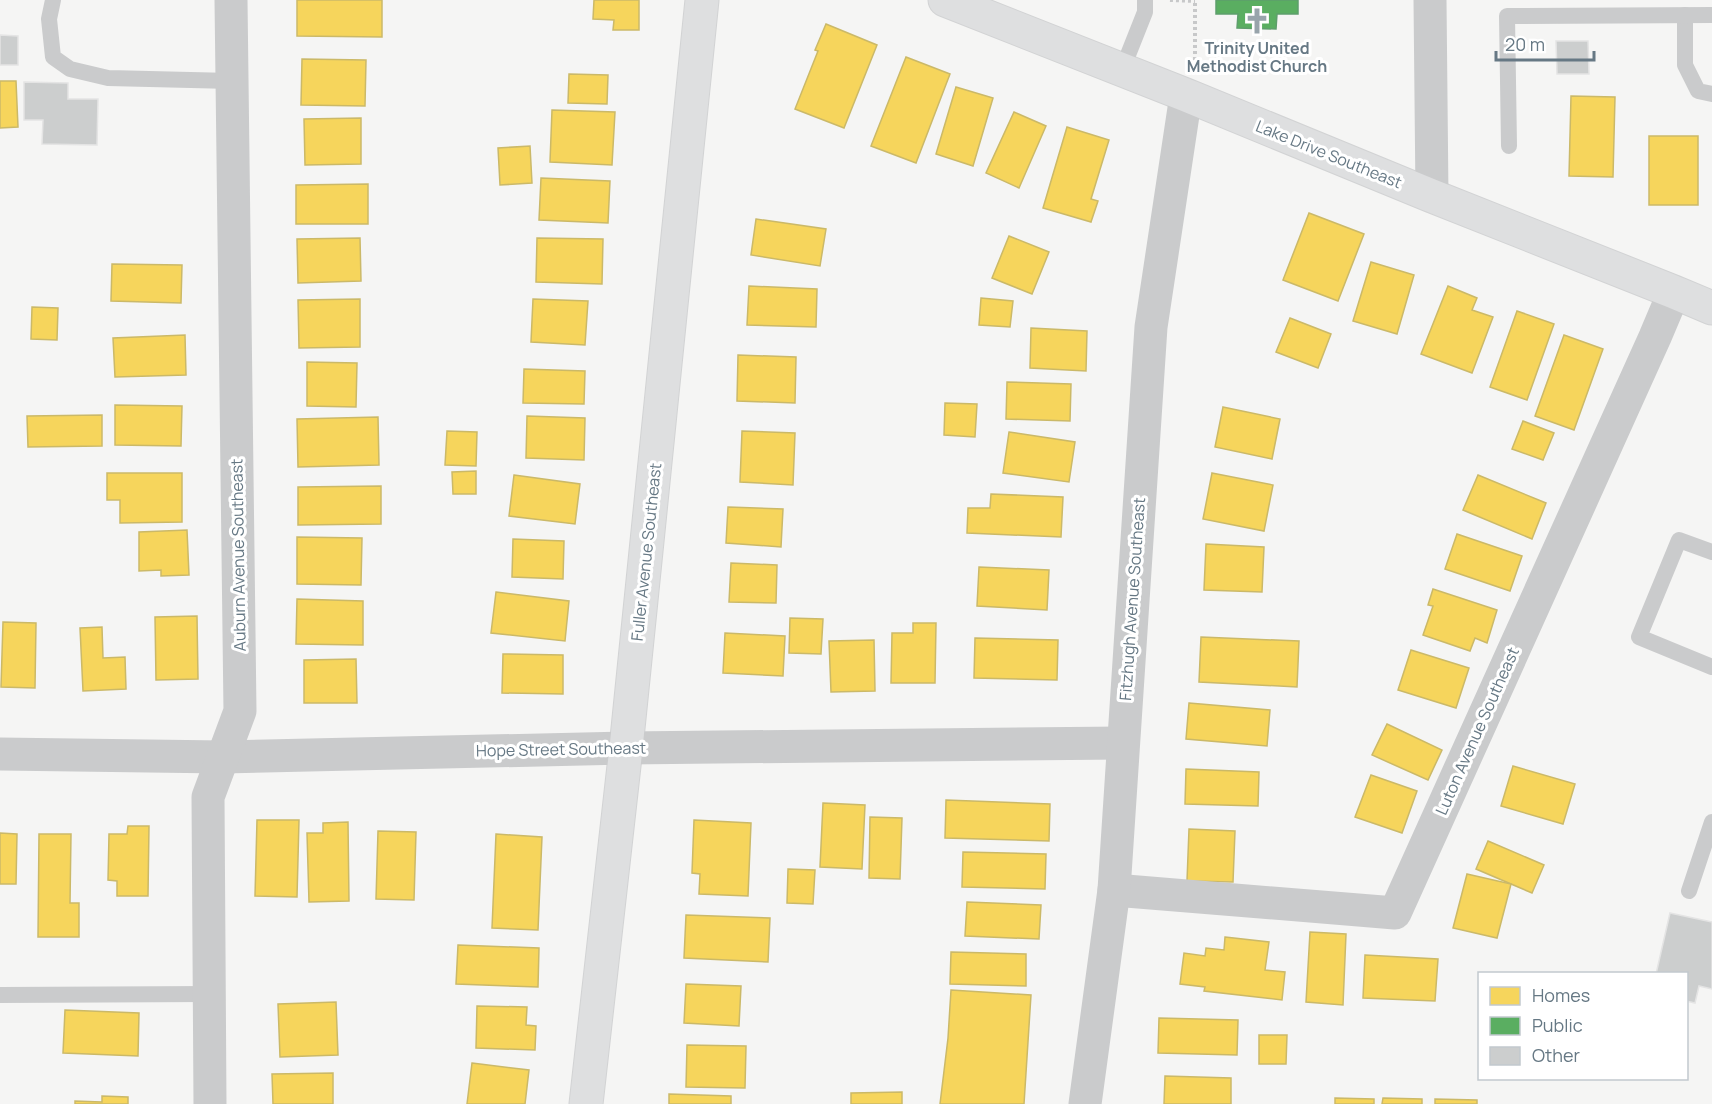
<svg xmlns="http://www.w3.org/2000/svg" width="1712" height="1104" viewBox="0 0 1712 1104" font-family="Manrope,sans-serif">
  <rect width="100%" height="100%" fill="#f5f5f4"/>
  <!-- homes -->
  <g fill="#f6d55c" stroke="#cbb968" stroke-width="1.5">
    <polygon points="297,0 382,0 382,37 297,36"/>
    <polygon points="594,0 639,0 639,30 613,30 614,20 593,19"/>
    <polygon points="826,24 877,45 844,128 795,109 818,51 815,50"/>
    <polygon points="906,57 950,74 916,163 871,146"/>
    <polygon points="302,59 366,60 365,106 301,105"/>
    <polygon points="569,74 608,75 607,104 568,103"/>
    <polygon points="0,81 16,81 18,127 0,128"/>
    <polygon points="956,87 993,98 973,166 936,154"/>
    <polygon points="1571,96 1615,97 1613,177 1569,176"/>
    <polygon points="552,110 615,112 612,165 550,162"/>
    <polygon points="1014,112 1046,126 1019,188 986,173"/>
    <polygon points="361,118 361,164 305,165 304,119"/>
    <polygon points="1067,127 1109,140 1091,199 1098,201 1091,222 1043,208"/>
    <rect x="1649" y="136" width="49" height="69"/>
    <polygon points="530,146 532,183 500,185 498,148"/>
    <polygon points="541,178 610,181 608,223 539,220"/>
    <polygon points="368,184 368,224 296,224 296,185"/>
    <polygon points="1309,213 1364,234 1338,301 1283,280"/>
    <polygon points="756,219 826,229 820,266 751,255"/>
    <polygon points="1009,236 1049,252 1032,294 992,278"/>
    <polygon points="360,238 361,281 298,283 297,239"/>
    <polygon points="537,238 603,239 602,284 536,282"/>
    <polygon points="1371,262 1414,275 1397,334 1353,321"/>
    <polygon points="112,264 182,265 181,303 111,301"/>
    <polygon points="749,286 817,289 816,327 747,325"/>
    <polygon points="1448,286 1477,298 1472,310 1493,317 1472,373 1421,354"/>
    <polygon points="981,298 1013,301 1010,327 979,325"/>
    <polygon points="360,299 360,347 299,348 298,300"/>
    <polygon points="533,299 588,301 585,345 531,342"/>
    <polygon points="32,307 58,308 57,340 31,339"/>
    <polygon points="1517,311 1554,324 1527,400 1490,387"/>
    <polygon points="1290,318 1331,334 1318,368 1276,352"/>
    <polygon points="1031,328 1087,331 1086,371 1030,368"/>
    <polygon points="185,335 186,375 115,377 113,338"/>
    <polygon points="1564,335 1603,349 1574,430 1535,416"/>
    <polygon points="738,355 796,357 795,403 737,401"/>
    <polygon points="307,362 357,363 356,407 307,406"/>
    <polygon points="524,369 585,371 584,404 523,403"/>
    <polygon points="1007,382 1071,384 1070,421 1006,419"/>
    <polygon points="945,403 977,404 975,437 944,435"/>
    <polygon points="115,405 182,406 181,446 115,445"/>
    <polygon points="1223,407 1280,419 1272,459 1215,447"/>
    <polygon points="102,415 102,446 28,447 27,416"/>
    <polygon points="527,416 585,418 584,460 526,458"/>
    <polygon points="378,417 379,465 298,467 297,419"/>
    <polygon points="1523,421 1554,433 1543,460 1512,449"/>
    <polygon points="447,431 477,432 476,466 445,465"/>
    <polygon points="742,431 795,433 793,485 740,482"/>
    <polygon points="1009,432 1075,442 1069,482 1003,473"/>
    <polygon points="476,471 476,494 453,494 452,472"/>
    <polygon points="107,473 182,473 182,522 120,523 120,500 107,500"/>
    <polygon points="1212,473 1273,485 1264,531 1203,519"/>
    <polygon points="514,475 580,484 575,524 509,516"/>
    <polygon points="1478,475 1546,503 1532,539 1463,510"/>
    <polygon points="381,486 381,524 298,525 298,487"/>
    <polygon points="991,494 1063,497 1061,537 967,533 968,508 990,508"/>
    <polygon points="728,507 783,509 781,547 726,543"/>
    <polygon points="187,530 189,575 161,576 161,570 139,571 139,532"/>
    <polygon points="1457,534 1522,556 1510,591 1445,569"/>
    <polygon points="297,537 362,538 361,585 297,584"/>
    <polygon points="513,539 564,541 563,579 512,577"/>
    <polygon points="1206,544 1264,547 1262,592 1204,590"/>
    <polygon points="731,563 777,565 776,603 729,602"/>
    <polygon points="979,567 1049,570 1047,610 977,606"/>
    <polygon points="1433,589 1497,610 1487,643 1475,638 1470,651 1423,635 1433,606 1428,605"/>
    <polygon points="496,592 569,601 565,641 491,633"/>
    <polygon points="297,599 363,601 363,645 296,644"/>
    <polygon points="197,616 198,679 156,680 155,617"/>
    <polygon points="790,618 823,619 821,654 789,653"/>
    <polygon points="3,622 36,623 35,688 1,687"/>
    <polygon points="913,623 936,623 935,683 891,683 892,633 913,633"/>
    <polygon points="102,627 103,658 125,657 126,689 83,691 80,628"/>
    <polygon points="725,633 785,636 783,676 723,673"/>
    <polygon points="1201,637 1299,641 1297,687 1199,682"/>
    <polygon points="975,638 1058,640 1057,680 974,678"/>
    <polygon points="874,640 875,691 831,692 829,641"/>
    <polygon points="1411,650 1469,668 1456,708 1398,690"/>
    <polygon points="503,654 563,655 563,694 502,693"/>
    <polygon points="356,659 357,703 304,703 304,660"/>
    <polygon points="1189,703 1270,710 1267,746 1186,739"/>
    <polygon points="1387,724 1442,750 1428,780 1372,755"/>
    <polygon points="1513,766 1575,784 1563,824 1501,806"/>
    <polygon points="1186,769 1259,772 1258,806 1185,804"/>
    <polygon points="1371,775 1417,791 1402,833 1355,817"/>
    <polygon points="946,800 1050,804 1049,841 945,838"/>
    <polygon points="823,803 865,805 862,869 820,867"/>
    <polygon points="870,817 902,818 900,879 869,878"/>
    <polygon points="257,820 299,820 297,897 255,896"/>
    <polygon points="694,820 751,823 748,896 699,894 700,874 692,873"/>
    <polygon points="348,822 349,901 309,902 307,833 323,833 323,823"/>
    <polygon points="128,826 149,826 148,896 117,896 117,881 108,880 109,834 127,834"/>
    <polygon points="1189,829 1235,831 1233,882 1187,881"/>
    <polygon points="378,831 416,832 414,900 376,899"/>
    <polygon points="0,833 17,834 16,884 0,884"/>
    <polygon points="39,834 71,834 70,903 79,903 79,937 38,937"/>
    <polygon points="496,834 542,837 538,930 492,928"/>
    <polygon points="1488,841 1544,865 1532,893 1476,869"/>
    <polygon points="963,852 1046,854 1045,889 962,887"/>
    <polygon points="788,869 815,870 813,904 787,903"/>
    <polygon points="1467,874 1511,884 1497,938 1453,928"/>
    <polygon points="967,902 1041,905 1039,939 965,936"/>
    <polygon points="686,915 770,918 768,962 684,958"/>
    <polygon points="1310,932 1346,934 1343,1005 1306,1002"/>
    <polygon points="1225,937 1269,942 1265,970 1285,972 1282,1000 1204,991 1205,987 1180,984 1184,953 1205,956 1206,948 1224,950"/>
    <polygon points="458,945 539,948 538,987 456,984"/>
    <polygon points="951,952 1026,954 1026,986 950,984"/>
    <polygon points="1365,955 1438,959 1435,1001 1363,998"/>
    <polygon points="686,984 741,986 739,1026 684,1023"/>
    <polygon points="951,990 1031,995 1024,1104 940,1104 948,1038"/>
    <polygon points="336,1002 338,1055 280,1057 278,1004"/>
    <polygon points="477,1006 527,1007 526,1025 536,1026 535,1050 476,1048"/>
    <polygon points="65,1010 139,1013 138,1056 63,1053"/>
    <polygon points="1159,1018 1238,1020 1237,1055 1158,1053"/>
    <polygon points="1259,1035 1287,1035 1286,1064 1259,1064"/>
    <polygon points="687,1045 746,1046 745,1088 686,1087"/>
    <polygon points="472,1063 529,1070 525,1104 467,1104"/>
    <polygon points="333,1073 333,1104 273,1104 272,1074"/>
    <polygon points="1165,1076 1231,1078 1231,1104 1164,1104"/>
    <polygon points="902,1092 902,1104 851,1104 851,1093"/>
    <polygon points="669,1094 731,1096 731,1104 669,1104"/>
    <polygon points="102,1096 128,1097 128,1104 75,1104 75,1101 102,1102"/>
    <polygon points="1335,1098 1374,1099 1374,1104 1335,1104"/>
    <polygon points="1383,1098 1422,1099 1422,1104 1382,1104"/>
    <polygon points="1435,1099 1477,1100 1477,1104 1435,1104"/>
  </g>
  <!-- public -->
  <polygon fill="#5aae61" stroke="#5e9e6c" stroke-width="1.5" points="1216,0 1298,0 1298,14 1277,14 1276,29 1237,28 1238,14 1216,14"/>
  <!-- building -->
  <g fill="#cccece" stroke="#e4e4e4" stroke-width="1.5">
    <polygon points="0,35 18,36 18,65 0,65"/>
    <polygon points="1556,41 1588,41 1589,74 1557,74"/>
    <polygon points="24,82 68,83 68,99 98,99 97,145 42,144 43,120 24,120"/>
    <polygon points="1670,913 1712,922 1712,989 1699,986 1695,1003 1686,1001 1686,974 1656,974"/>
  </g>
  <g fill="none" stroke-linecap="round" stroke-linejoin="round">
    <!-- secondary casing -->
    <g stroke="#d2d3d4" stroke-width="35">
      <g id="secondary">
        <polyline points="945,0 1186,95 1432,196 1674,292 1712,308"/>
        <polyline points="586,1104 626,748 702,0"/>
      </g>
    </g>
    <!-- path -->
    <g stroke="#c7c8c9" stroke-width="4" stroke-dasharray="3 3" stroke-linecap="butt">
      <polyline points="1170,0 1195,1"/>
      <polyline points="1195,60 1195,0"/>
    </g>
    <!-- service -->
    <g stroke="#cacbcc" stroke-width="16">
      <polyline points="53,0 49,19 53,57 70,69 108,78 232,81"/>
      <polyline points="1685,15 1685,65 1698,91 1712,94"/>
      <polyline points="1122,70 1145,12 1145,0"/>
      <polyline points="1509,146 1507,16 1712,15"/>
      <polyline points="1712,552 1679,540 1639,637 1712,667"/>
      <polyline points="1689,891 1712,822"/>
      <polyline points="0,995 210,994"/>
    </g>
    <!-- minor -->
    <g stroke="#cacbcc" stroke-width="33">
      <polyline points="1430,0 1432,196"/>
      <polyline points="0,754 223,757 626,748 1122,743"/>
      <polyline points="1114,890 1395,913 1655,337 1674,292"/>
      <polyline points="210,1104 208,797 240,711 231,0"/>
      <polyline points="1085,1104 1114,890 1151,327 1186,95"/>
    </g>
    <!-- secondary -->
    <use href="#secondary" stroke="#dedfe0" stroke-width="33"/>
  </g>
  <!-- icons -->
  <defs>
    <g id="church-bare" transform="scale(2.07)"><path d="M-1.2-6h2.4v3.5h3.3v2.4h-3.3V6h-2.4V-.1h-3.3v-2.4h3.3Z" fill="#98a4ab" stroke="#fff" stroke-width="2.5" paint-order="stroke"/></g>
  </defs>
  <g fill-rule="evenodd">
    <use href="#church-bare" x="1257" y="21"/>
  </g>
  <g text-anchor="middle" stroke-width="6" stroke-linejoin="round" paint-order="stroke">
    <!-- poi labels -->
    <g font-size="16" font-weight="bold" fill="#667884" stroke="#fff">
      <text x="1257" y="54">Trinity United<tspan x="1257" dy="18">Methodist Church</tspan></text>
    </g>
    <!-- street labels -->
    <g font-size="16" fill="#667884" stroke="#fff">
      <text transform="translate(1329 154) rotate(22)" y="6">Lake Drive Southeast</text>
      <text transform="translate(646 552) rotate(-84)" y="6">Fuller Avenue Southeast</text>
      <text transform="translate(238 555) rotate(-91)" y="6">Auburn Avenue Southeast</text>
      <text transform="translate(1132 599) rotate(-86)" y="6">Fitzhugh Avenue Southeast</text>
      <text transform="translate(1477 731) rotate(-66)" y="6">Luton Avenue Southeast</text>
      <text transform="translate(561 749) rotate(-1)" y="6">Hope Street Southeast</text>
    </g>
  </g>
  <!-- legend -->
  <rect x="1478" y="972" width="210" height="108" fill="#ffffff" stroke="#c2c9ce" stroke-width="1.5"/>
  <rect x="1490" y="987" width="30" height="18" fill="#f6d55c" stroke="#c2c9ce" stroke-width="1.5"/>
  <text x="1532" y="1002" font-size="18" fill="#667884">Homes</text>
  <rect x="1490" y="1017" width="30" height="18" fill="#5aae61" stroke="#c2c9ce" stroke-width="1.5"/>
  <text x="1532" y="1032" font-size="18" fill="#667884">Public</text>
  <rect x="1490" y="1047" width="30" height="18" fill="#cccece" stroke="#c2c9ce" stroke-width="1.5"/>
  <text x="1532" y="1062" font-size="18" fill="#667884">Other</text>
  <!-- scale -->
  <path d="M1496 51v9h98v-9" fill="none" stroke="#667884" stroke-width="3"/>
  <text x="1505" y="51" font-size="18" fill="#667884" stroke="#ffffff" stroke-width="4.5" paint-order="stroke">20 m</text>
</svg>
